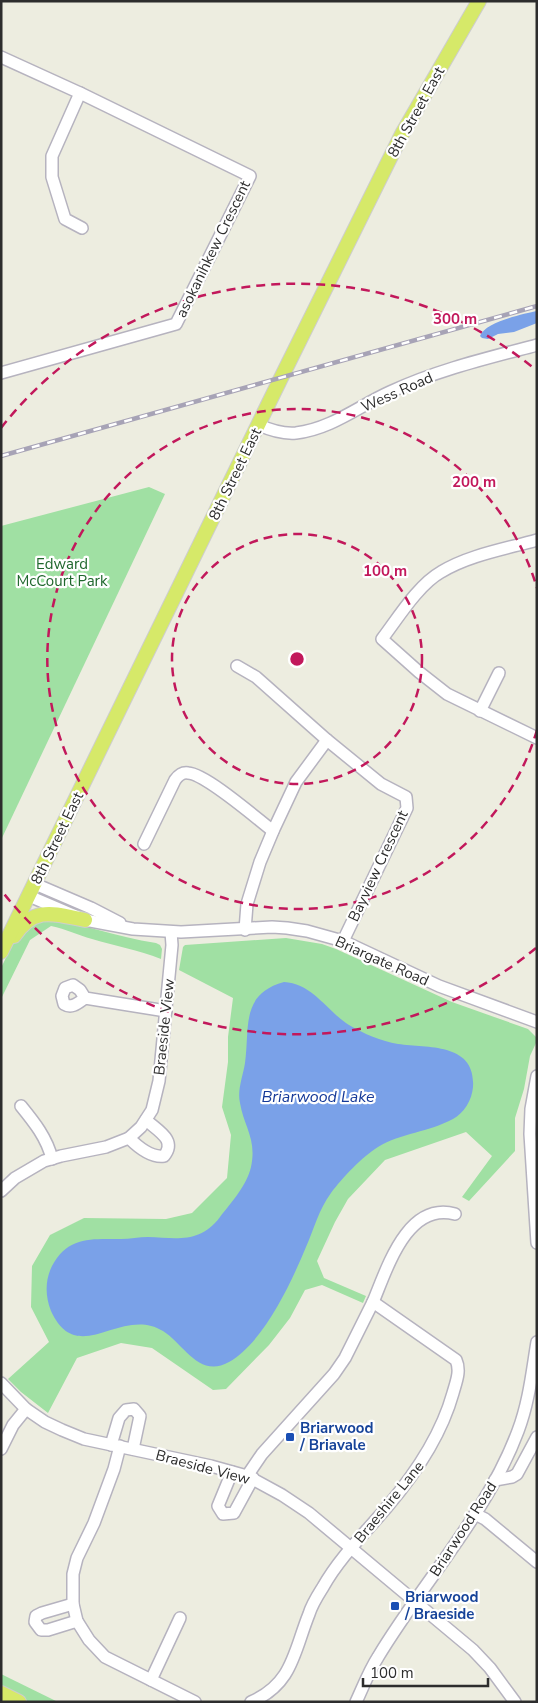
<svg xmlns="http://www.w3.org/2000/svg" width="538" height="1703" viewBox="0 0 538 1703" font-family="'Nunito Sans',sans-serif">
  <rect width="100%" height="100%" fill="#edede0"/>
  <!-- green -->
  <g fill="#a0e0a3">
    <polygon points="149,487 165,494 1,840 1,526"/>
    <path d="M40,917C80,923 117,937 156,943L160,945L162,949L161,959C138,950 115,946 92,939C78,935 66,929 51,926L30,940L1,999V968L15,939Z"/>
    <polygon points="286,938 322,944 336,949 452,1002 528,1029 536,1037 536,1043 530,1056 524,1089 515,1118 515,1151 469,1201 462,1197 492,1156 466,1132 385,1160 348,1199 335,1222 317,1261 324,1278 366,1296 363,1303 322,1285 305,1290 290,1318 269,1345 226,1389 213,1390 152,1348 121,1343 77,1358 48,1413 21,1392 8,1379 49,1342 31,1307 32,1266 50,1235 84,1218 166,1219 192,1213 227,1178 231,1135 222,1107 228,1062 228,1037 233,998 179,970 183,947 185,945"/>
    <polygon points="1,1674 58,1702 29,1702 1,1688"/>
  </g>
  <!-- water -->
  <g fill="#7aa1e8">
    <path d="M537,311V323L514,332L498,334L488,339L482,338L480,336C485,322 523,314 537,311Z"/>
    <path d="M284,982C312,983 327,1011 349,1025C364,1034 381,1041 398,1044C429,1048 476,1043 473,1087C472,1100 464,1113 453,1119C429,1132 401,1133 378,1147C362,1157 342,1178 331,1193C319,1209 314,1229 306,1247C291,1283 264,1342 229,1362C199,1379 184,1344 163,1331C120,1305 78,1369 51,1311C45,1296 45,1280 52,1266C68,1236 91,1239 121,1239C130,1239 139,1237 148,1237C176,1238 200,1244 220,1217C231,1203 247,1185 251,1167C257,1139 244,1127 240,1103C237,1090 243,1076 245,1063C250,1028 240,994 284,982Z"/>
  </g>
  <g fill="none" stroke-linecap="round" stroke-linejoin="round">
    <!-- minor casing -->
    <g stroke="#b6b3bf" stroke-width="14">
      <g id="minor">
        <polyline points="1,57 80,93 250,176 176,324 1,373"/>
        <polyline points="80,93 52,156 52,177 65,219 82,228"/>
        <path d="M259,425C270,430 283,434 296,433C331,429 359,406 390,392C437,370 488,358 537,345"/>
        <path d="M537,540C505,549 469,555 441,572C418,585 398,618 382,639L419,672L447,694L537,738"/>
        <polyline points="237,666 256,677 327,740"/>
        <polyline points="480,711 499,673"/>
        <path d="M144,844L175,780C178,776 182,772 188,773C206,774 256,818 273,831"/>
        <polyline points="35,884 91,908 120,923"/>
        <polyline points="29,896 85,920 133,929 181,932 272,927 287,928 307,931 343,941 439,986 537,1022"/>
        <polyline points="245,930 247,904 260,862 273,831 296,782 327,740 381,784 406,797 407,808 343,941"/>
        <path d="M85,998C78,1003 72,1009 64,1004L62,996L65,988L73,985L80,990L85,998L166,1011"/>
        <polyline points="537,1076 531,1109 530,1134 537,1243"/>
        <path d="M21,1106C34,1122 47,1138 52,1159"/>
        <path d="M129,1138C138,1147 151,1158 164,1156C177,1140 158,1131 146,1120"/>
        <polyline points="1,1191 15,1178 44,1161 61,1156 106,1147 129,1138 141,1127 152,1110 159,1081 172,945 171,932"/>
        <path d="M373,1302C387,1269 407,1201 455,1214"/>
        <polyline points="1,1383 26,1409 45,1422 62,1430 84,1439 211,1466 247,1476 282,1495 309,1513 473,1650 490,1668 515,1702"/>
        <polyline points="111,1445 119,1418 126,1410 134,1409 140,1416 133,1449"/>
        <polyline points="120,1446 114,1469 94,1523 77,1558 73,1574 73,1604 77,1621 89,1640 105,1657 195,1702"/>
        <polyline points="1,1449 13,1425 26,1409"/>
        <polyline points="232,1472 218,1506 223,1514 234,1513 253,1478"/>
        <path d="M247,1476L262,1454L334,1374L345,1358L373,1302L456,1360C461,1371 456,1382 453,1393C441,1436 416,1473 387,1507C365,1533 340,1557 323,1587C318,1595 312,1604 309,1614C294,1651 293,1684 251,1702"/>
        <polyline points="495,1480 512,1477 517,1474 537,1437"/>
        <polyline points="475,1514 485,1519 537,1562"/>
        <polyline points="73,1604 42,1613 36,1616 35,1622 41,1630 48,1630 77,1621"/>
        <polyline points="151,1680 180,1618"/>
        <path d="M356,1702C363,1687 369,1671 378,1657C423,1582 487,1514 518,1431C529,1402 532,1372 537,1342"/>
      </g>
    </g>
    <!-- major casing -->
    <g stroke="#cdcdcd" stroke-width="16">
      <g id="major">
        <path d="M14,936C35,905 54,914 85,920"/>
        <polyline points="1,952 281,378 402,134 479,1"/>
        <polyline points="1,1693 19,1702"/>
      </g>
    </g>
    <!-- minor -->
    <use href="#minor" stroke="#fff" stroke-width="11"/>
    <!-- major -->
    <use href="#major" stroke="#d6e969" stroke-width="14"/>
    <!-- rail casing -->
    <g stroke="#a7a3b6" stroke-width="4.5">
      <polyline id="rail" points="1,456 537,306"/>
    </g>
    <!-- rail -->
    <use href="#rail" stroke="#fff" stroke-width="2.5" stroke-dasharray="8" stroke-linecap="butt"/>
  </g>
  <!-- distance rings -->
  <g fill="none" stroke="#c2185b" stroke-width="2.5" stroke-dasharray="9 6">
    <circle cx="297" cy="659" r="125"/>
    <path d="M537 730A250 250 0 1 1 537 588"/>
    <path d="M536 948A375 375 0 0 1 1 890M1 428A375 375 0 0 1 536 370"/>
  </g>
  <!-- markers -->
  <g fill="#1a4fb4" stroke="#fff" stroke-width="2">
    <rect x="285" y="1432" width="10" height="10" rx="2.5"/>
    <rect x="390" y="1601" width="10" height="10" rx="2.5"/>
  </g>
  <g text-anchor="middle" stroke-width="4.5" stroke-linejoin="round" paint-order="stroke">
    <!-- street labels -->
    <g font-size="15" fill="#2d2d2d" stroke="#fff">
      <text transform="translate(416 112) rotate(-61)" y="5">8th Street East</text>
      <text transform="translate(213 249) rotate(-64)" y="5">asokanihkew Crescent</text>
      <text transform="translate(397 392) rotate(-24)" y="5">Wess Road</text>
      <text transform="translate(235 474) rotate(-64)" y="5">8th Street East</text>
      <text transform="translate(57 838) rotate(-64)" y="5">8th Street East</text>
      <text transform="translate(378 866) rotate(-65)" y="5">Bayview Crescent</text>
      <text transform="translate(382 961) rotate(24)" y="5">Briargate Road</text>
      <text transform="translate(164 1027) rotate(-84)" y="5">Braeside View</text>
      <text transform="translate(203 1467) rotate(15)" y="5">Braeside View</text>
      <text transform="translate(389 1502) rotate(-51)" y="5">Braeshire Lane</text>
      <text transform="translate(463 1529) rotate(-57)" y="5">Briarwood Road</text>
    </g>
    <!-- park labels -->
    <g font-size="15" fill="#1f672c" stroke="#fff">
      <text x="62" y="569">Edward<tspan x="62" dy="17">McCourt Park</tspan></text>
    </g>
    <!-- transit labels -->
    <g font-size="15" font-weight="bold" fill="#164399" stroke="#fff" text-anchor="start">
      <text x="300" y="1433">Briarwood<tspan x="300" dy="17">/ Briavale</tspan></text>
      <text x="405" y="1602">Briarwood<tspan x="405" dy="17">/ Braeside</tspan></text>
    </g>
    <!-- water labels -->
    <g font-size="16" font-style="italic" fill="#153998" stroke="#fff">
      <text x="318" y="1102">Briarwood Lake</text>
    </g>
  </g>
  <circle cx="297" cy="659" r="8" fill="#c2185b" stroke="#fff" stroke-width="2.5"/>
  <g font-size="15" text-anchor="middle" font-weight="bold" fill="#c2185b" stroke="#fff" stroke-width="4.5" stroke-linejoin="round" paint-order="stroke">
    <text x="455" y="324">300 m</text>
    <text x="474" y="487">200 m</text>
    <text x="385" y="576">100 m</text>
  </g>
  <!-- border -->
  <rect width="538" height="1703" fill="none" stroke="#2d2d2d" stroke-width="5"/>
  <!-- scale -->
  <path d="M363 1678v8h125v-8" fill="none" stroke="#2d2d2d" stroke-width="2.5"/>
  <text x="370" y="1678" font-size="15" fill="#2d2d2d" stroke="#ffffff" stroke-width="4" paint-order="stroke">100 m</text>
</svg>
